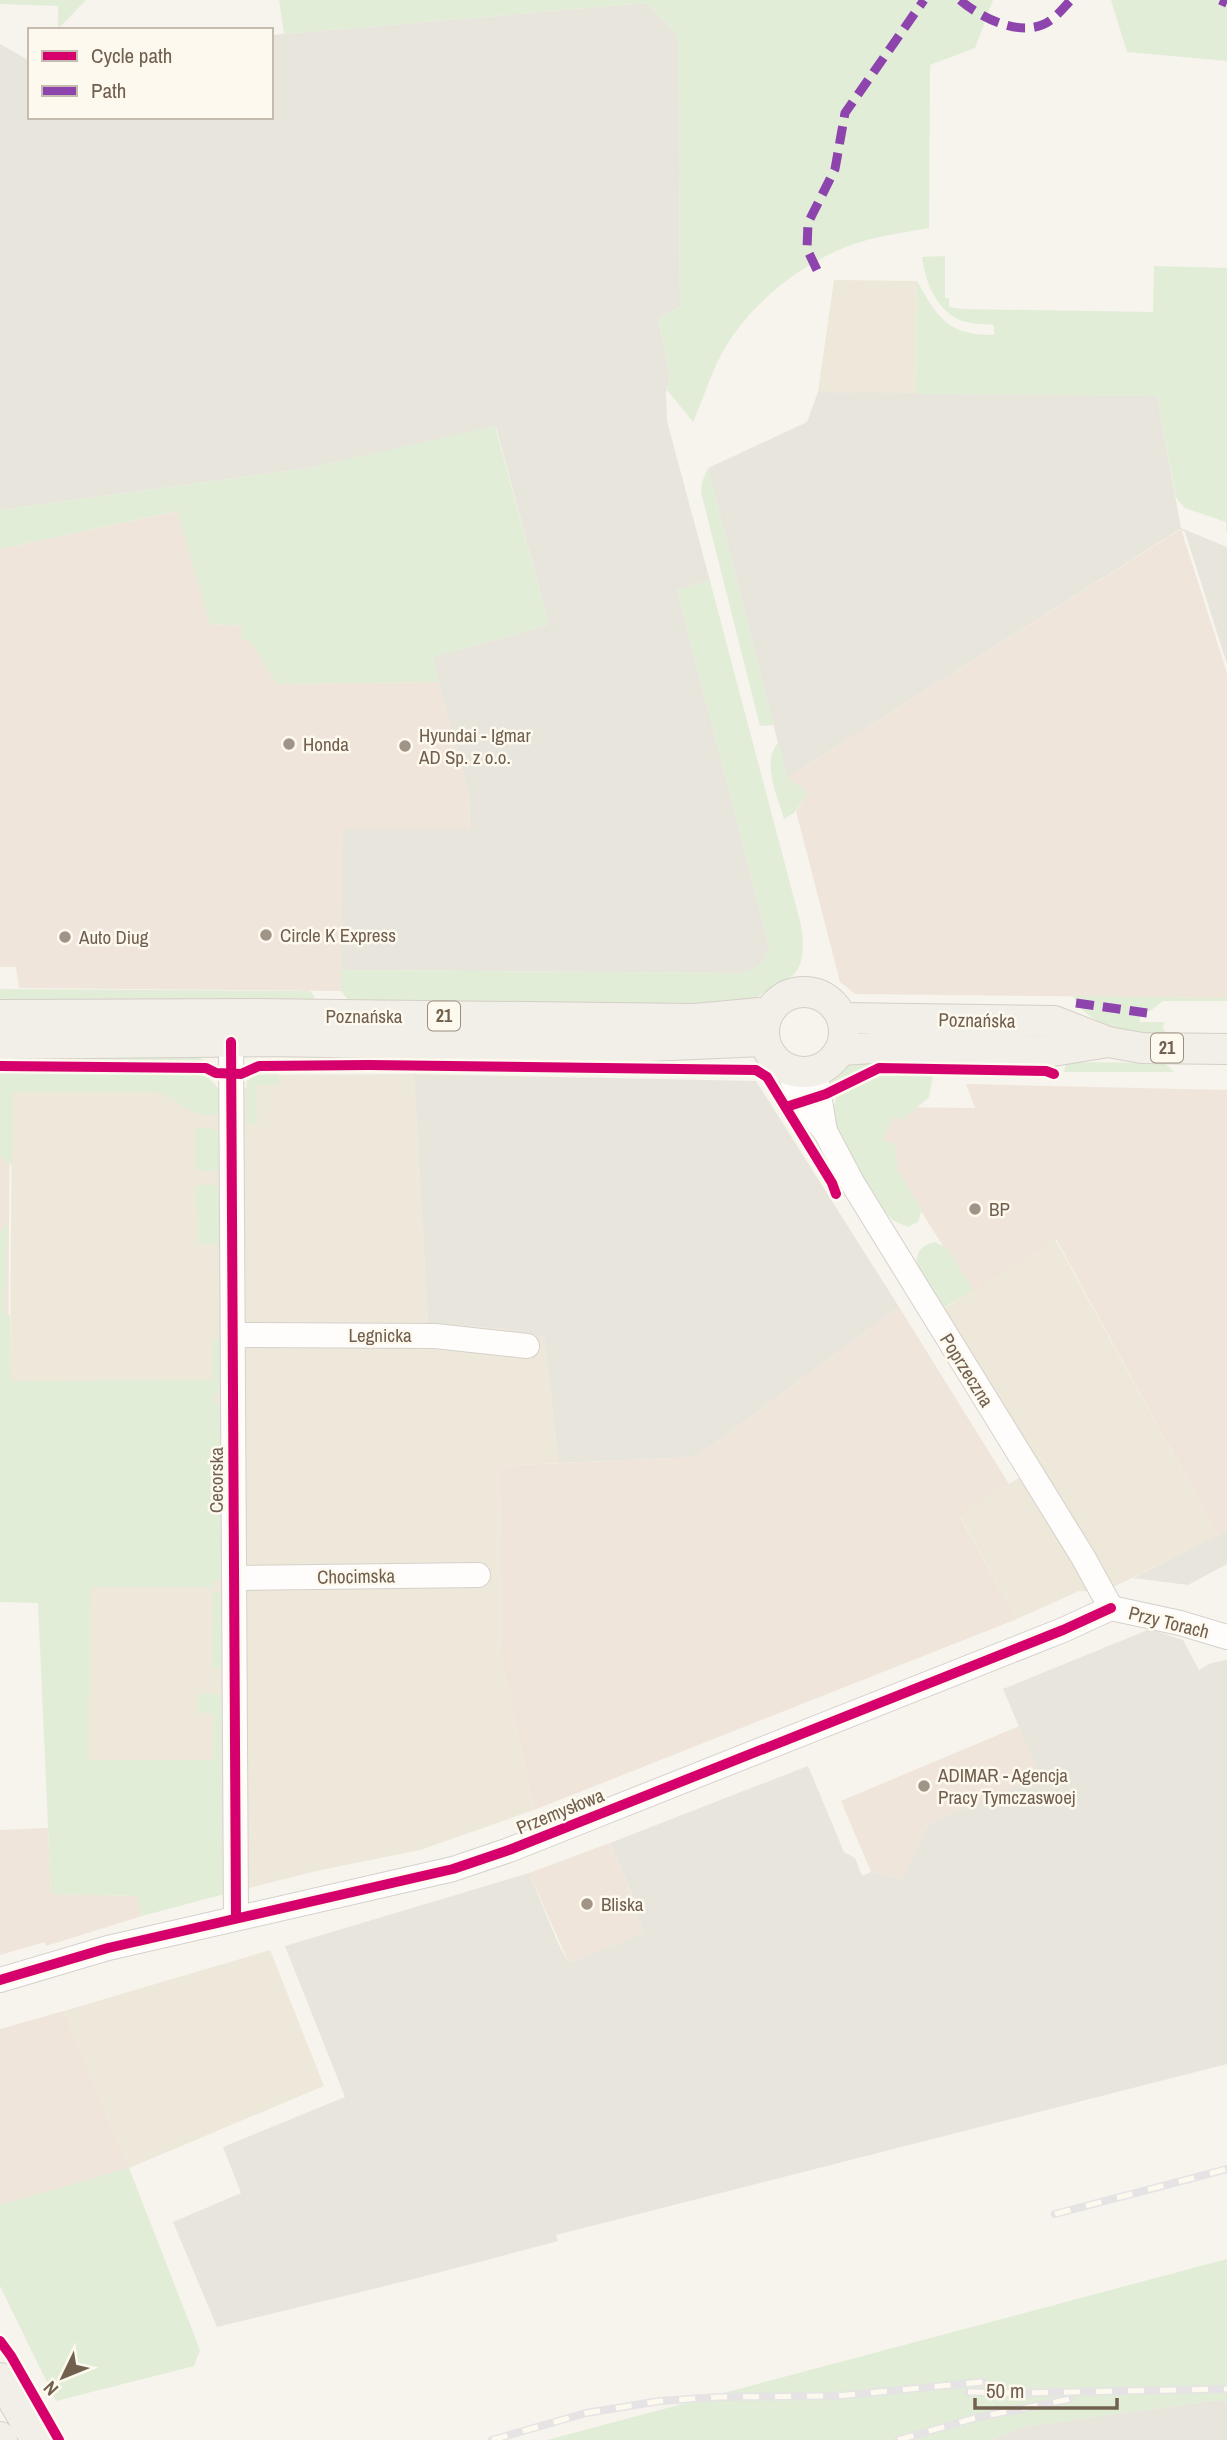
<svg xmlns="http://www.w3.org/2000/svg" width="1227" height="2440" viewBox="0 0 1227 2440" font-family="'Archivo Narrow',sans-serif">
  <rect width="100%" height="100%" fill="#f6f4ec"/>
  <!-- residential -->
  <g fill="#eee8da">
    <polygon points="834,280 917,281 916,394 818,392"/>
    <polygon points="12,1071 200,1075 208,1078 218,1088 246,1088 247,1081 255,1075 414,1074 428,1323 504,1329 544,1337 559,1463 499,1466 501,1657 534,1810 420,1850 316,1871 213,1897 214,1760 88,1760 90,1587 213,1586 213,1381 10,1381"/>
    <polygon points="1055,1239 1218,1536 1103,1592 1079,1591 1017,1619 959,1514 1039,1466 943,1309"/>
    <polygon points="270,1950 324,2086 129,2168 64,2011"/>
  </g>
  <!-- commercial -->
  <g fill="#f0e5db">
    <polygon points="178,511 210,624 242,626 277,684 439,682 469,795 470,829 344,829 341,991 19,988 16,967 0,967 0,549"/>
    <polygon points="1181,529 1227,673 1227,998 855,994 840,982 796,811 808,792 787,778"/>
    <polygon points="966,1084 1227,1090 1227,1531 1218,1536 1056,1239 972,1292 873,1135 888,1107 975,1108"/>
    <polygon points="0,1088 10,1088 8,1377 0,1378"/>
    <polygon points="899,1307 1009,1484 959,1515 1017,1619 534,1810 501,1657 499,1466 696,1457"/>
    <polygon points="1019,1726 1041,1776 928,1824 902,1879 871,1872 841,1801"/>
    <polygon points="48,1828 51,1894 138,1896 142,1916 46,1946 45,1942 0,1955 0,1830"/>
    <polygon points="610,1843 639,1912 637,1913 643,1933 569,1963 529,1873"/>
    <polygon points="64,2011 129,2168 0,2205 0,2029"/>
  </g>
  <!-- industrial -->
  <g fill="#e8e5dd">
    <polygon points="647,3 678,35 680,307 658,319 670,375 666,393 667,421 710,581 677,590 770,949 761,965 744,973 341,970 343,829 470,829 469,795 432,657 549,625 496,427 309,468 0,510 0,44 30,61 30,117 271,117 271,35"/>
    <polygon points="818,392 1157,396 1181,528 1227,547 1227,664 1185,532 1180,529 787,778 708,468 807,422"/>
    <polygon points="414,1074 756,1081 899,1307 696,1457 559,1463 544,1337 504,1329 428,1323"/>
    <polygon points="1227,1531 1227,1564 1188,1585 1133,1578"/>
    <polygon points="1150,1629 1183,1640 1199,1670 1211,1663 1227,1660 1227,2064 556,2235 558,2241 418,2278 217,2327 173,2222 241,2193 223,2147 345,2097 285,1946 529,1873 558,1943 569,1963 643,1933 637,1913 639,1911 610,1843 808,1766 844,1852 855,1858 862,1876 871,1872 902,1879 928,1824 1040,1776 1003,1689"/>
    <polygon points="1217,2400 1227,2402 1227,2440 992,2440 1021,2427"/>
  </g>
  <!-- green -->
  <g fill="#e2edd8">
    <polygon points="0,0 86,0 58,29 58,6 0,4"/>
    <path d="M279,0H993L975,48L930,65L929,228C903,233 876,236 851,245C799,264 749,305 722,353C710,375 703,400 693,422L667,390L670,375L658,319L680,307L678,35L647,3L284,34Z"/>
    <polygon points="1111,0 1227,0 1227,61 1127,52"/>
    <path d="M945,256V298H949V307L962,309L1153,312L1154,266L1227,268V531L1226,533V522L1185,508L1176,498L1157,396L916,394L917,281C938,318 947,335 994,335V325C985,324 975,324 966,322C938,315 925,282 922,257Z"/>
    <polygon points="495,426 549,625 433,657 439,682 277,684 249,640 241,640 242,626 210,624 177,511 0,549 0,510 309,468"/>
    <polygon points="708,468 774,725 760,726 701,492 702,482"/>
    <path d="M710,581L801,925C803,940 806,961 794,974C790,979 780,981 775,985C759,995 756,1001 736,1005H360L348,1000L341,991V970L744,973L761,965L770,949L677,590Z"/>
    <path d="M779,742L787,778L808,792L794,813L784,819C778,797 760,761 779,742Z"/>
    <polygon points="0,989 310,991 314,996 313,1001 0,1004"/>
    <path d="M1073,996L1227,998V1001H1163L1150,1011L1139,1012L1140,1022H1164L1163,1030H1166L1163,1035C1132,1033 1088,1028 1073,996Z"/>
    <polygon points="192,1054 201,1058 209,1064 0,1063 0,1056"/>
    <path d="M883,1060L830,1089L828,1088C841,1058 855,1063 883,1060Z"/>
    <polygon points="1066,1062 1161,1063 1167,1065 1174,1072 1064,1072"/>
    <path d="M0,1073L200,1075L208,1078L218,1088H223V1111C195,1126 180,1097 155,1092H13L12,1165L0,1157Z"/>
    <polygon points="277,1074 280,1080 279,1085 256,1085 257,1124 246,1124 247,1081 255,1075"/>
    <polygon points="875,1076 933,1076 929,1097 903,1120 894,1117 883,1139 895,1145 898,1171 920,1207 921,1212 918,1222 908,1227 894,1221 886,1213 848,1156 831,1110 835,1104 836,1097"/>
    <polygon points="195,1128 212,1129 224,1134 223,1168 211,1171 196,1171"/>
    <polygon points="207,1184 220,1186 222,1241 217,1244 198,1244 196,1186"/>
    <polygon points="8,1222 4,1315 10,1315 11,1381 213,1380 213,1339 223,1340 223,1392 213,1394 213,1403 224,1405 224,1482 213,1484 213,1494 224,1496 224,1579 213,1581 213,1587 91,1587 88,1760 214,1760 214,1716 212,1713 199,1713 198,1694 217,1694 225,1699 224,1894 142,1916 137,1896 51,1894 38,1603 0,1602 0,1231"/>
    <path d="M935,1242L947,1248L974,1290L943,1308L917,1265C915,1252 922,1245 935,1242Z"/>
    <polygon points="213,1591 224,1594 224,1668 213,1668"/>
    <polygon points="129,2168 200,2350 194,2366 56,2401 0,2286 0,2205"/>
    <polygon points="1227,2259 1227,2402 1217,2400 1022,2427 992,2440 547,2440"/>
  </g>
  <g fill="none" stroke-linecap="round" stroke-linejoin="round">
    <!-- minor casing -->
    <g stroke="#d6d1ca" stroke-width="26">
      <g id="minor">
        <polyline points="231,1042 236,1917"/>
        <polyline points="788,1069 801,1102 825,1131 853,1184 1083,1557 1111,1608"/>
        <polyline points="815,1071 825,1131"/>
        <polyline points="233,1335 435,1336 527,1346"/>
        <polyline points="235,1578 478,1575"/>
        <polyline points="1111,1608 1180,1623 1227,1637"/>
        <polyline points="0,1980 108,1948 453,1869 509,1850 1063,1630 1111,1608"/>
      </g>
    </g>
    <!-- major casing -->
    <g stroke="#d5cfc7" stroke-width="32">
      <g id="major">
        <circle cx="804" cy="1032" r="40"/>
        <polyline points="0,1015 257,1014 695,1019 769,1012"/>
        <polyline points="843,1018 1054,1021 1108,1042 1142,1048 1227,1049"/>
        <polyline points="0,1044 268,1041 625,1047 764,1041"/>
        <polyline points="841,1050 889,1047 1053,1051 1108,1042"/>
        <polyline points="0,2378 36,2440"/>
        <polyline points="0,2437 2,2440"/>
      </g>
    </g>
    <!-- minor -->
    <use href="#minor" stroke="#fefdfc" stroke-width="24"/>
    <!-- major -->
    <use href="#major" stroke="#f1efe7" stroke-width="30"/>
    <!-- rail casing -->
    <g stroke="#e5e3e4" stroke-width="8">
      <g id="rail">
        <polyline points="1055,2214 1227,2169"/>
        <polyline points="968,2392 1020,2393 1227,2389"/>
        <polyline points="492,2440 586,2413 660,2401 719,2397 836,2396 983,2382"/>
        <polyline points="898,2440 975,2418 1070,2399"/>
      </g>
    </g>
    <!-- rail -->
    <use href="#rail" stroke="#fdf9ef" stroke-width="5" stroke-dasharray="16" stroke-linecap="butt"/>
    <!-- quiet -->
    <g stroke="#8e44ad" stroke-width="9" stroke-dasharray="18 9" stroke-linecap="butt">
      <path d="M960,0C981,18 1024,40 1051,20C1059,14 1065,6 1071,0"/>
      <polyline points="1220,0 1227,3"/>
      <polyline points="817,270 807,249 808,223 835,169 845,113 924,0"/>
      <polyline points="1076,1003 1147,1013"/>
    </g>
    <!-- cycleway casing -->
    <g stroke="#fdf9ef" stroke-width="15">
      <g id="cycleway">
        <polyline points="231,1042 236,1917"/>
        <polyline points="0,1066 206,1068 216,1073 241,1074 259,1066 369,1065 756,1070 767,1077 832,1183 836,1194"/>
        <polyline points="786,1107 826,1094 879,1068 1046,1071 1054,1074"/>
        <polyline points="0,1980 108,1948 453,1869 509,1850 1063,1630 1111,1608"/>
        <polyline points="0,2341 11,2356 59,2440"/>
      </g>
    </g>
    <!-- cycleway -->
    <use href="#cycleway" stroke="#d6006c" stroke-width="10"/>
  </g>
  <!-- markers -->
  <g fill="#a09486" stroke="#fdf9ef" stroke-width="2.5">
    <circle cx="289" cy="744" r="7"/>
    <circle cx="405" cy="746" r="7"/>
    <circle cx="266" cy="935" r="7"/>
    <circle cx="65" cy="937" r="7"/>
    <circle cx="975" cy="1209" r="7"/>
    <circle cx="924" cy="1786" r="7"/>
    <circle cx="587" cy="1904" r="7"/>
  </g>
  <g text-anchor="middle" stroke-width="5" stroke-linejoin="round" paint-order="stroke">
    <!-- shield labels -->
    <g fill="#fdf9ef" stroke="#9c8e7f" stroke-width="2">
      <rect x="428" y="1001.5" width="32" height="29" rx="5"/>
      <rect x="1151" y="1033.5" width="32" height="29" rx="5"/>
    </g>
    <g font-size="18" font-weight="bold" fill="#72604f">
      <text x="444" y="1022">21</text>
      <text x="1167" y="1054">21</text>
    </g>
    <!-- poi labels -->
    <g font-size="19" fill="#72604f" stroke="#fdf9ef" text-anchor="start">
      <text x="419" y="742">Hyundai - Igmar<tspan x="419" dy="22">AD Sp. z o.o.</tspan></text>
      <text x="303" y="751">Honda</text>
      <text x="280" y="942">Circle K Express</text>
      <text x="79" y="944">Auto Diug</text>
      <text x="989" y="1216">BP</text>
      <text x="938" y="1782">ADIMAR - Agencja<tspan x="938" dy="22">Pracy Tymczaswoej</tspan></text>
      <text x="601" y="1911">Bliska</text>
    </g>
    <!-- street labels -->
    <g font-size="19" fill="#72604f" stroke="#fdf9ef">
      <text x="364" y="1023">Poznańska</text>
      <text transform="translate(977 1020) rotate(1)" y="7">Poznańska</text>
      <text x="380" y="1342">Legnicka</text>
      <text transform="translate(967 1370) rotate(58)" y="7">Poprzeczna</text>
      <text transform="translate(216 1480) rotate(-90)" y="7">Cecorska</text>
      <text transform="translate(356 1576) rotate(-1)" y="7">Chocimska</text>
      <text transform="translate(1169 1622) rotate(14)" y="7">Przy Torach</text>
      <text transform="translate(560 1811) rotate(-22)" y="7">Przemysłowa</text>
    </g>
  </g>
  <!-- legend -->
  <rect x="28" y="28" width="245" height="91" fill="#fdf9ef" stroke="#c5bcaf" stroke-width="2"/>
  <rect x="42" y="51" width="35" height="10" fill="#d6006c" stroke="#c5bcaf" stroke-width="2"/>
  <text x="91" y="63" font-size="21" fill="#72604f">Cycle path</text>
  <rect x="42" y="86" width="35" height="10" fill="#8e44ad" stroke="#c5bcaf" stroke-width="2"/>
  <text x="91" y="98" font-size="21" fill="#72604f">Path</text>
  <!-- north arrow -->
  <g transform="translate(63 2377) rotate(227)" stroke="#fdf9ef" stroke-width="5" paint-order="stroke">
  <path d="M0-5L12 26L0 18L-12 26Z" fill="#72604f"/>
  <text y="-10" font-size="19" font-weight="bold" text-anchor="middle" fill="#72604f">N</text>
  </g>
  <!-- scale -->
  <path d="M975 2398v10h142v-10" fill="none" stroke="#72604f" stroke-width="3.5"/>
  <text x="986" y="2398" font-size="21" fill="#72604f" stroke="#fdf9ef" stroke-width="5" paint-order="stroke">50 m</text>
</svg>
